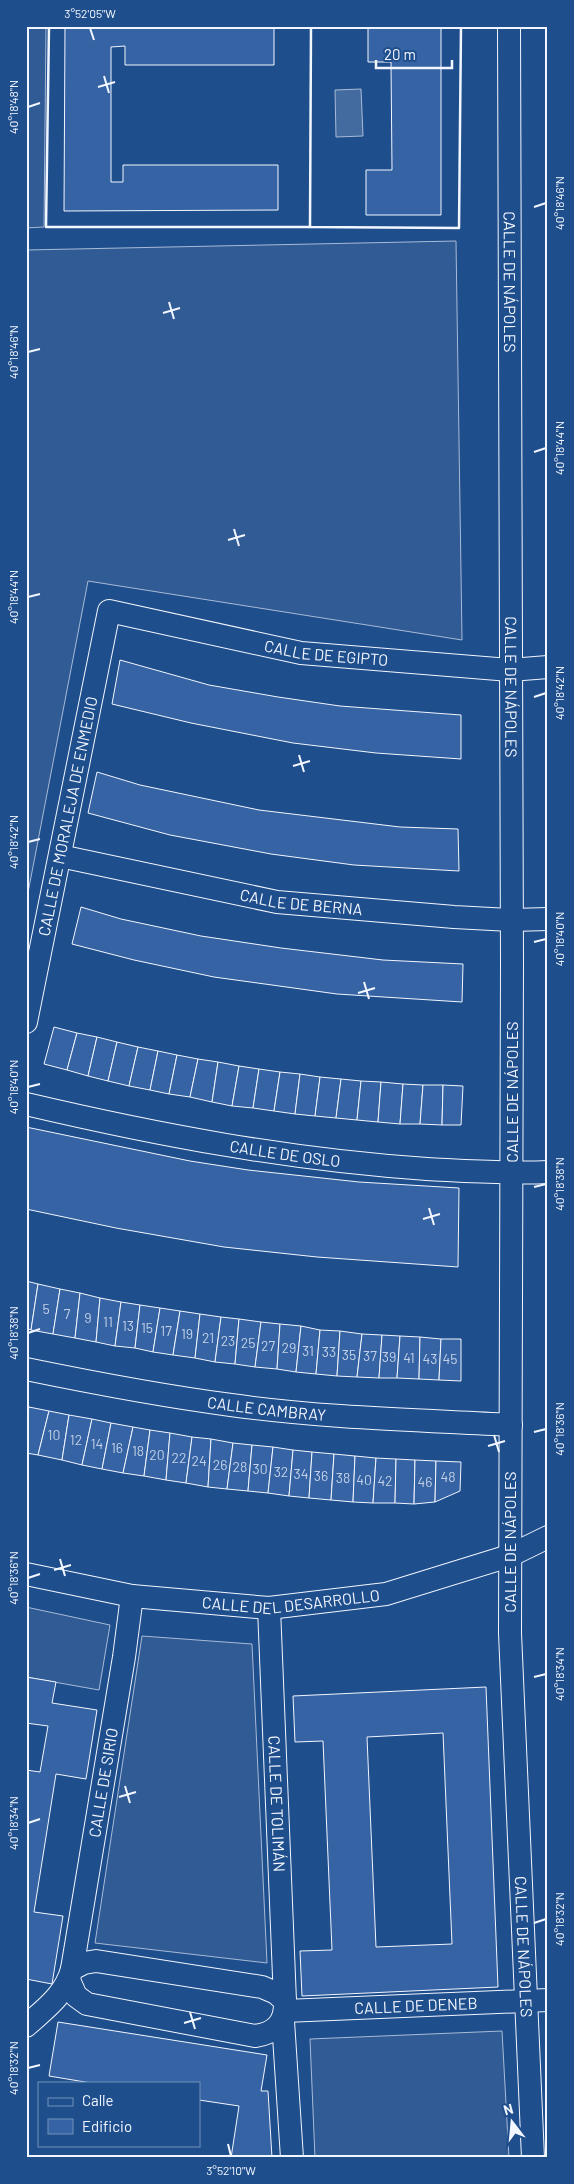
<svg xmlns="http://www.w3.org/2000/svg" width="574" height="2184" viewBox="0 0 574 2184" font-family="Barlow,sans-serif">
  <rect width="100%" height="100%" fill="#1f4e8c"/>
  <!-- built -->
  <g fill="#305b95" stroke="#a8bbd7">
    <polygon points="26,26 46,26 44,227 26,228"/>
    <polygon points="456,241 462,640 88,581 26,903 26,250"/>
    <polygon points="26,1607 110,1625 99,1690 26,1677"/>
    <polygon points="142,1636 252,1644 267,1963 95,1943"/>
    <polygon points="502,2031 509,2158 315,2158 310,2039"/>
  </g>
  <!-- water -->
  <polygon fill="#446ba0" stroke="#a8bbd7" points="361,89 363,136 336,137 335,90"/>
  <!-- building -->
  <g fill="#3563a3" stroke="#f2f6ff" fill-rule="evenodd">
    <polygon points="65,26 274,26 274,65 125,65 125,46 111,47 111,182 123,182 123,165 278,165 278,210 64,211"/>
    <polygon points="368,26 441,26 441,215 366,215 366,170 392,170 391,62 368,62"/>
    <polygon points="120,660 209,685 278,697 340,706 461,715 461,759 376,753 293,743 191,723 112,704"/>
    <polygon points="97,772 140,785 259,810 400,827 458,829 459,871 354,865 271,854 170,835 88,813"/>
    <polygon points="81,907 121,919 201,936 281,948 383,960 463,964 462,1002 337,994 214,977 134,960 72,944"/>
    <polygon points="54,1027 77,1033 67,1070 44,1064"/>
    <polygon points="77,1033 97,1037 88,1076 67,1070"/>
    <polygon points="97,1037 117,1042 108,1081 88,1076"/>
    <polygon points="117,1042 138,1047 129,1086 108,1081"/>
    <polygon points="138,1047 158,1051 150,1090 129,1086"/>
    <polygon points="158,1051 177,1055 169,1094 150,1090"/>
    <polygon points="177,1055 198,1059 190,1097 169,1094"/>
    <polygon points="198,1059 218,1062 212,1102 190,1097"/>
    <polygon points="218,1062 239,1066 232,1106 212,1102"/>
    <polygon points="239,1066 259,1069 253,1108 232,1106"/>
    <polygon points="259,1069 280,1072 274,1111 253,1108"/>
    <polygon points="280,1072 300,1074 295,1114 274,1111"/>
    <polygon points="300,1074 320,1077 315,1116 295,1114"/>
    <polygon points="320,1077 341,1079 336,1118 315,1116"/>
    <polygon points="341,1079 361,1081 357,1120 336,1118"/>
    <polygon points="361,1081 381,1082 378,1122 357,1120"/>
    <polygon points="381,1082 403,1084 400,1124 378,1122"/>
    <polygon points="403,1084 423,1085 420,1124 400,1124"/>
    <polygon points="423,1085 443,1085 442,1125 420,1124"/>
    <polygon points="443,1085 463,1086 461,1125 442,1125"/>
    <polygon points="26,1127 190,1161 248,1170 359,1182 459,1188 458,1267 317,1257 224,1247 116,1228 26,1209"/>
    <polygon points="26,1281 38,1284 31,1330 26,1328"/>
    <polygon points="38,1284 60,1289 53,1334 31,1330"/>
    <polygon points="60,1289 80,1293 75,1338 53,1334"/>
    <polygon points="80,1293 100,1298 96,1342 75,1338"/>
    <polygon points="100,1298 121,1302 115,1346 96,1342"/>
    <polygon points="121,1302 140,1305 135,1348 115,1346"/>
    <polygon points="140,1305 160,1308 153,1352 135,1348"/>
    <polygon points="160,1308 180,1311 173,1355 153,1352"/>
    <polygon points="180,1311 200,1314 195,1358 173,1355"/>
    <polygon points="200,1314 221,1317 215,1362 195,1358"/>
    <polygon points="221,1317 239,1319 235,1364 215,1362"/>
    <polygon points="239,1319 261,1322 255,1367 235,1364"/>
    <polygon points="261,1322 280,1324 277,1369 255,1367"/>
    <polygon points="280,1324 301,1326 296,1372 277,1369"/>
    <polygon points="301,1326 320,1330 316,1374 296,1372"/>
    <polygon points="320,1330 340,1331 337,1376 316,1374"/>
    <polygon points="340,1331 362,1334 357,1377 337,1376"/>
    <polygon points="362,1334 382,1335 379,1378 357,1377"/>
    <polygon points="382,1335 400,1336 397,1378 379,1378"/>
    <polygon points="400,1336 420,1337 419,1379 397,1378"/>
    <polygon points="420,1337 441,1339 439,1380 419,1379"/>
    <polygon points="441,1339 461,1339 461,1381 439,1380"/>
    <polygon points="29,1407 49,1411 38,1455 26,1453 26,1419"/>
    <polygon points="49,1411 69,1415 62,1460 38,1455"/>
    <polygon points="69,1415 92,1419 82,1465 62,1460"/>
    <polygon points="92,1419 111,1423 102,1469 82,1465"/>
    <polygon points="111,1423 133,1427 123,1473 102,1469"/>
    <polygon points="133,1427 150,1430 144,1476 123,1473"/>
    <polygon points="150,1430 170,1433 166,1480 144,1476"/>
    <polygon points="170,1433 192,1437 186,1483 166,1480"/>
    <polygon points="192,1437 211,1439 208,1487 186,1483"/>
    <polygon points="211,1439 233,1443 227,1489 208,1487"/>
    <polygon points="233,1443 252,1445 248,1491 227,1489"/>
    <polygon points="252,1445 273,1447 268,1493 248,1491"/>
    <polygon points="273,1447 293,1450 289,1496 268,1493"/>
    <polygon points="293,1450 312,1452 309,1498 289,1496"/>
    <polygon points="312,1452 334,1454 331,1500 309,1498"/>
    <polygon points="334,1454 355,1456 353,1502 331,1500"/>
    <polygon points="355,1456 376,1458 373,1503 353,1502"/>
    <polygon points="376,1458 396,1459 395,1503 373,1503"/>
    <polygon points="396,1459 415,1460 414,1504 395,1503"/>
    <polygon points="415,1460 436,1461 435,1502 414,1504"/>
    <polygon points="436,1461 461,1462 460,1491 435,1502"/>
    <polygon points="26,1677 56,1682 52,1703 97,1710 86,1779 56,1774 34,1912 63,1916 52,1984 26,1979 26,1770 40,1772 48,1726 26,1723"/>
    <path d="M486,1687L498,1987L302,1996L300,1951L332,1950L323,1741L295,1742L293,1696ZM443,1733L452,1944L376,1947L367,1737Z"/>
    <polygon points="58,2022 267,2055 261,2091 268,2091 272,2158 231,2158 239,2106 199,2100 199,2083 91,2083 49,2076"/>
  </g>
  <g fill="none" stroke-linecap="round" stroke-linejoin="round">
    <!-- minor casing -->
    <g stroke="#f2f6ff" stroke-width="24">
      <g id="minor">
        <path id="s1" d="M509,26L512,963L510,1633L533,2158"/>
        <path id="s2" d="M60,856L277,902L454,917L512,920L548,919"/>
        <path id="s3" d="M26,1022L109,611L301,653L510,670L548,667"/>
        <path id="s4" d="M26,1104C158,1135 291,1160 427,1169C467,1171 507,1174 548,1172"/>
        <path id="s5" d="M26,1369C94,1383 163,1396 231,1405C324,1418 418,1420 511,1425"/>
        <path id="s6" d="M26,1574L132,1596L269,1608L386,1594L509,1556L548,1537"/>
        <path id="s7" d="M269,1608L285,2001"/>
        <path id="s8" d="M72,1969L124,1657L132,1596"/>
        <path id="s9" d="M285,2011L548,2000"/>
        <polyline points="283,2021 292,2158"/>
        <path d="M26,2026C45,2009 65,1995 72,1969L84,1963L96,1961L262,1987L276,1993L285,2001C286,2022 276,2033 255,2036L87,2004L76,1996L69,1980"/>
      </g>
    </g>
    <!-- minor -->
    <use href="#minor" stroke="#1f4e8c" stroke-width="22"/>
    <!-- wall -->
    <g stroke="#f2f6ff" stroke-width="2.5">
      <polyline points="49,26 46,227 310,227"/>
      <polyline points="311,26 310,227 459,228 461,26"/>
    </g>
  </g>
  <!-- ticks -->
  <path fill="none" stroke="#f2f6ff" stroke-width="2" d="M90,28L94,40M104,76L109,93M98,87L115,82M28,107L40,103M534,207L546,203M169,302L174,319M163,313L180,308M28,352L40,349M534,452L546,448M234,529L239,546M228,540L245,535M28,597L40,594M534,697L546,693M299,755L304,772M293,766L310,761M28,842L40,839M534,942L546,939M364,982L369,999M358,993L375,988M28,1087L40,1084M534,1187L546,1184M429,1208L434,1225M423,1219L440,1214M28,1333L40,1329M534,1432L546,1429M494,1435L499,1452M488,1446L505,1441M60,1559L65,1576M54,1570L71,1565M28,1578L40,1574M534,1677L546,1674M125,1786L130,1803M119,1797L136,1792M28,1823L40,1819M534,1923L546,1919M190,2012L195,2029M184,2023L201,2018M28,2068L40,2065M228,2144L231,2156"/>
  <g text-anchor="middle" stroke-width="4" stroke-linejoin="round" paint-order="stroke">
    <!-- number labels -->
    <g font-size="14" fill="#c3d1e8">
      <text x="46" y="1314">5</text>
      <text x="67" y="1319">7</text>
      <text x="88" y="1323">9</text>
      <text x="108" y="1327">11</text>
      <text x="128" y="1331">13</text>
      <text x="147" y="1333">15</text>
      <text x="166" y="1336">17</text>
      <text x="187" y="1339">19</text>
      <text x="208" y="1343">21</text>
      <text x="228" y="1346">23</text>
      <text x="248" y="1348">25</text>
      <text x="268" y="1351">27</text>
      <text x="289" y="1353">29</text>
      <text x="308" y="1356">31</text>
      <text x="329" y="1357">33</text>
      <text x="349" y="1360">35</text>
      <text x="370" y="1361">37</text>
      <text x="389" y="1362">39</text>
      <text x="409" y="1363">41</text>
      <text x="430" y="1364">43</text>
      <text x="450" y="1364">45</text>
      <text x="54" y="1440">10</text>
      <text x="76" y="1445">12</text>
      <text x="97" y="1449">14</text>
      <text x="117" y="1453">16</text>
      <text x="138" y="1456">18</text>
      <text x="157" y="1460">20</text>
      <text x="179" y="1463">22</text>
      <text x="199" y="1466">24</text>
      <text x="220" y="1470">26</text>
      <text x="240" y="1472">28</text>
      <text x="260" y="1474">30</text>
      <text x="281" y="1477">32</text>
      <text x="301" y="1479">34</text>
      <text x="321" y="1481">36</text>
      <text x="448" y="1482">48</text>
      <text x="343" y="1483">38</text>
      <text x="364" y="1485">40</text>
      <text x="385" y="1486">42</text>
      <text x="425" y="1487">46</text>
    </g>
    <!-- street labels -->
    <g font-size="16" fill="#f2f6ff" stroke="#1f4e8c">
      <text dy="6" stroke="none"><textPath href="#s1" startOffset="256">CALLE DE NÁPOLES</textPath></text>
      <text dy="6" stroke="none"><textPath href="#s3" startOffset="641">CALLE DE EGIPTO</textPath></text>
      <text dy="6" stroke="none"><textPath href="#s1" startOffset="661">CALLE DE NÁPOLES</textPath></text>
      <text dy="6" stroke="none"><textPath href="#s3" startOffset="210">CALLE DE MORALEJA DE ENMEDIO</textPath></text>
      <text dy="6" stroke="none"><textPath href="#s2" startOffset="246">CALLE DE BERNA</textPath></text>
      <text transform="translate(512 1092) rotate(-90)" y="6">CALLE DE NÁPOLES</text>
      <text dy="6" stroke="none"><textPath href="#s4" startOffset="264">CALLE DE OSLO</textPath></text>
      <text dy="6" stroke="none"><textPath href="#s5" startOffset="244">CALLE CAMBRAY</textPath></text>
      <text transform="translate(510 1542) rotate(-90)" y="6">CALLE DE NÁPOLES</text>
      <text dy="6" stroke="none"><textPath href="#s6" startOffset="268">CALLE DEL DESARROLLO</textPath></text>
      <text dy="6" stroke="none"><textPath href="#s8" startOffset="189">CALLE DE SIRIO</textPath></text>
      <text dy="6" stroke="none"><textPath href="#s7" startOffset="196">CALLE DE TOLIMÁN</textPath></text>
      <text dy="6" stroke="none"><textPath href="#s1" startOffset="1921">CALLE DE NÁPOLES</textPath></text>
      <text dy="6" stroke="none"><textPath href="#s9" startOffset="131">CALLE DE DENEB</textPath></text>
    </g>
  </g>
  <!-- border -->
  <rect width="574" height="2184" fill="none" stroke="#1f4e8c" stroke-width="55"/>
  <!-- legend -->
  <rect x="38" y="2082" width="162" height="65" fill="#1f4e8c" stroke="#7391ba"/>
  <rect x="48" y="2098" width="25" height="8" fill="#1f4e8c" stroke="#7391ba"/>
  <text x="82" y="2106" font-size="15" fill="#f2f6ff">Calle</text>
  <rect x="48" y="2119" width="25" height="15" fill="#3563a3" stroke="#7391ba"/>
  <text x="82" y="2132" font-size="15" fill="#f2f6ff">Edificio</text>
  <!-- north arrow -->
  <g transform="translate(512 2122) rotate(344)" stroke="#1f4e8c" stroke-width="4" paint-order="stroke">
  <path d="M0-4L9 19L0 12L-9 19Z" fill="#f2f6ff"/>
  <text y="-8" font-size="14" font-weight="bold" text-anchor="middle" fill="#f2f6ff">N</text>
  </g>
  <!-- scale -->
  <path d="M376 60v8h76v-8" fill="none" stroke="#f2f6ff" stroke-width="2.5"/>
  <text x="384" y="60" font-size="15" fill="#f2f6ff" stroke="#1f4e8c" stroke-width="4" paint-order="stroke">20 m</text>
  <rect x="28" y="28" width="518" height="2128" fill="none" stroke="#f2f6ff" stroke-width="2"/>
  <g font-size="12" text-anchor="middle" fill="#f2f6ff">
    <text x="90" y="18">3°52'05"W</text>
    <text transform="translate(14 107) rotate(-90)" y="4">40°18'48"N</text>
    <text transform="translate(560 203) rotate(-90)" y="4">40°18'46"N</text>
    <text transform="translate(14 352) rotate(-90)" y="4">40°18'46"N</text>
    <text transform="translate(560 448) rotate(-90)" y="4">40°18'44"N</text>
    <text transform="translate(14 597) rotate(-90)" y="4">40°18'44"N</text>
    <text transform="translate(560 693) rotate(-90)" y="4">40°18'42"N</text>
    <text transform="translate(14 842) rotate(-90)" y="4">40°18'42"N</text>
    <text transform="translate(560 939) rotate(-90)" y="4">40°18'40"N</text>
    <text transform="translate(14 1087) rotate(-90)" y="4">40°18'40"N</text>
    <text transform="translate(560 1184) rotate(-90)" y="4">40°18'38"N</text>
    <text transform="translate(14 1333) rotate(-90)" y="4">40°18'38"N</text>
    <text transform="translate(560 1429) rotate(-90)" y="4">40°18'36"N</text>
    <text transform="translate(14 1578) rotate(-90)" y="4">40°18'36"N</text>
    <text transform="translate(560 1674) rotate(-90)" y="4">40°18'34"N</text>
    <text transform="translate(14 1823) rotate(-90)" y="4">40°18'34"N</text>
    <text transform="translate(560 1919) rotate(-90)" y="4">40°18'32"N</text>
    <text transform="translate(14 2068) rotate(-90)" y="4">40°18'32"N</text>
    <text x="231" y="2175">3°52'10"W</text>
  </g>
</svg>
